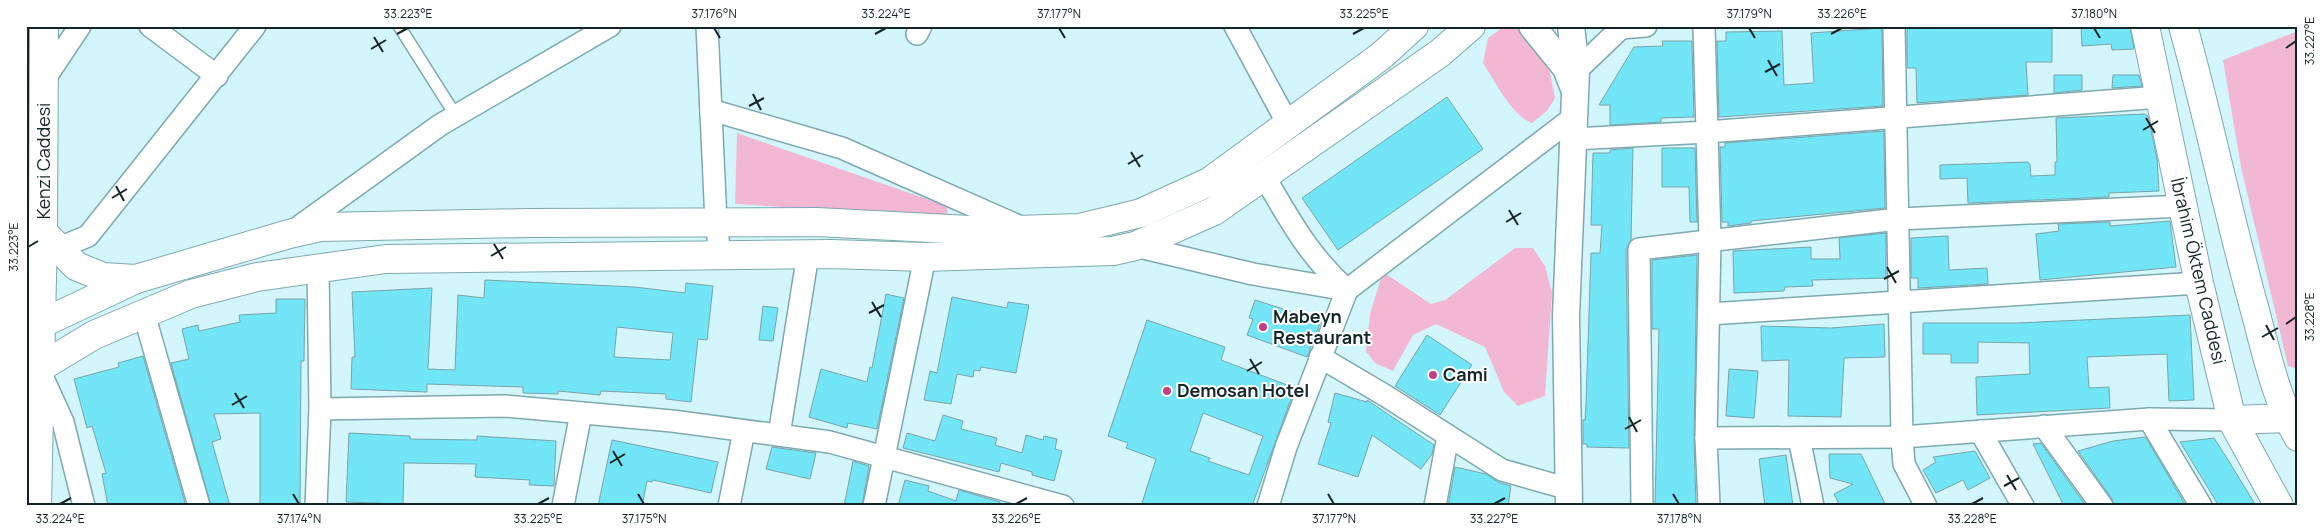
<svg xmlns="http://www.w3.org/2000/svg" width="2324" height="532" viewBox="0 0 2324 532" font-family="Manrope,sans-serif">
  <rect width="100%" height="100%" fill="#d3f6fc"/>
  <!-- green -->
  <g fill="#f2b7d3">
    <path d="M1505,26H1529L1549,68L1555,98L1547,111L1532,123C1513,117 1494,80 1483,63L1488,38Z"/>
    <polygon points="2298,31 2298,369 2288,366 2241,167 2223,60"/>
    <polygon points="737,133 947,206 948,217 735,204"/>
    <polygon points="1515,248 1533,248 1545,266 1552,293 1545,396 1518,406 1504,392 1485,347 1436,324 1413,335 1393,371 1375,363 1366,351 1370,314 1383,272 1431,304 1445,300"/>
  </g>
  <!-- building -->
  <g fill="#72e5f6" stroke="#79a4aa" fill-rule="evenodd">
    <polygon points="2052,26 2052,62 2026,62 2028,95 1917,103 1916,68 1907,68 1907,27"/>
    <polygon points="2081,26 2130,26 2134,49 2112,50 2111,44 2082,46"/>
    <polygon points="1882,28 1883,106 1719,117 1717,41 1726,41 1726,32 1782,31 1784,85 1814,83 1811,33"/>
    <polygon points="1662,41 1692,41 1694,117 1661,118 1661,122 1610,125 1610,105 1599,105 1634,47 1663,46"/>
    <polygon points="2054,75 2082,75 2082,90 2054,93"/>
    <polygon points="2113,75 2139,75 2142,86 2112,88"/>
    <polygon points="1447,97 1483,149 1338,250 1302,198"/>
    <polygon points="2144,114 2148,116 2157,159 2159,191 2109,193 2109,197 1968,203 1967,178 1940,179 1940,165 2028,162 2030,164 2031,176 2055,175 2055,162 2057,162 2056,118"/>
    <polygon points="1884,131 1885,208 1751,221 1751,223 1728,226 1728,222 1722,222 1720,147 1725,147 1725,143"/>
    <polygon points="1633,148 1631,240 1626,249 1629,448 1587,447 1587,444 1583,444 1583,420 1585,420 1586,403 1591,253 1600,253 1602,225 1591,225 1593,153 1610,153 1610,150"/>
    <polygon points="1662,148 1695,148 1697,222 1690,222 1689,187 1662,187"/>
    <polygon points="2170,221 2176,267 2040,280 2036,234 2059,231 2058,224 2110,222 2110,226"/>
    <polygon points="1886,233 1886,278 1812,280 1813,286 1785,287 1784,291 1734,293 1733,251 1811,247 1811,259 1840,259 1839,238"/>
    <polygon points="1948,236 1949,270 1987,268 1988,284 1918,288 1918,278 1911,278 1911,238"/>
    <polygon points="1697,255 1694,438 1696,506 1655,506 1659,329 1652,329 1652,260"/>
    <path d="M485,280L635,287L685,293L686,283L713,286L707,340L698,339L691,402L666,399V394L601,391L600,395L558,391V394L523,393V387L427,384V392L351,389L352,357H355L352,292L432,288L428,369L455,370L458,295L484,298ZM617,327L673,333L670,360L614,357Z"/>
    <polygon points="886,294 904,298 877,429 848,423 847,428 809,417 821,369 867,382 870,367 872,368"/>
    <polygon points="952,297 1007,308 1008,302 1029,305 1016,373 981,367 980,371 974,370 973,377 957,374 951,404 924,400 930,371 937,373"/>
    <polygon points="276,299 305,299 304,361 301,361 300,506 260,506 260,413 214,414 221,439 212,442 230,506 211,506 171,363 189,359 182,329 198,325 199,331 240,322 239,315 276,313"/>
    <polygon points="1255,300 1321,321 1307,357 1247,335 1253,319 1249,318"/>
    <polygon points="763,306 778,308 773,341 759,340"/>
    <polygon points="2190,315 2194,400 2169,401 2167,354 2087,357 2089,388 2109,387 2110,408 1977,415 1976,377 2030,374 2029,343 1978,342 1978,363 1951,363 1951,354 1923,354 1923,323 2017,323"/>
    <path d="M1147,320L1225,347L1221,360L1295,388L1252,506H1141L1156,459L1126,448L1128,443L1108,436ZM1203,413L1263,436L1249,475L1208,461L1210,458L1190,451Z"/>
    <polygon points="1884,324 1885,357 1844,358 1841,417 1788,416 1789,360 1762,361 1761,326 1831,328"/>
    <polygon points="1427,335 1472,365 1440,415 1395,386"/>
    <polygon points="143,356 186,506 108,506 102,474 106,473 92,426 87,428 74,379 119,367 118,363"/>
    <polygon points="1729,369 1758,371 1754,418 1726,416"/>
    <polygon points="1335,393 1367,402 1367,400 1434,445 1432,454 1421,469 1372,435 1358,477 1318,464 1331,423 1328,422"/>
    <polygon points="943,415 963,421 961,429 997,438 995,445 1022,453 1026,435 1043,440 1044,436 1057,439 1055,449 1062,451 1054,481 1032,475 1032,472 1001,463 999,472 903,448 907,433 935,441"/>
    <polygon points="349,433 410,436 410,439 477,440 477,436 556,441 554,486 529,485 530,480 475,477 476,464 404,463 403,504 346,502"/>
    <polygon points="2145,437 2148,441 2186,506 2114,506 2112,499 2078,451 2113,441"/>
    <polygon points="2214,438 2230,463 2256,506 2219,506 2180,442"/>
    <polygon points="612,440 718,462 711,493 653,480 652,482 647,481 642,506 598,506"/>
    <polygon points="2041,443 2086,506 2064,506 2033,444"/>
    <polygon points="772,447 816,453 810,479 766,469"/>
    <polygon points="1975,451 1990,478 1968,490 1963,480 1936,493 1923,470 1936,462 1933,457"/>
    <polygon points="1829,454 1861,454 1886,506 1840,506 1834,494 1853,484 1830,478"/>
    <polygon points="1786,455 1793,506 1765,506 1759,459"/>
    <polygon points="853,461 869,466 862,506 844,506"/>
    <polygon points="1455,467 1486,474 1498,482 1511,486 1508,506 1448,506"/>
    <polygon points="905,480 929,486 928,491 956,501 959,490 1000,502 999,506 898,506"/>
  </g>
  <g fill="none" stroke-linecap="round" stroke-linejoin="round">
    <!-- service casing -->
    <g stroke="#7ea9af" stroke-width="14">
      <polyline id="service" points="399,26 456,116"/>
    </g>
    <!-- minor casing -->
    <g stroke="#7ea9af" stroke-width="24">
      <g id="minor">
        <polyline points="150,26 217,76"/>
        <polyline points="707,26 716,222 720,255"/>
        <polyline points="1235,26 1288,124"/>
        <polyline points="1704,26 1710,240 1706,438 1709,506"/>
        <polyline points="1894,26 1902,437 1904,464 1926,506"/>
        <polyline points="917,34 921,26"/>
        <polyline points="1576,71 1621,28 1646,26"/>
        <polyline points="44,80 80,26"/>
        <polyline points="711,110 842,148 1023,228"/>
        <polyline points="1573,139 1707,132 2160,97"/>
        <path d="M1264,176C1290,220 1308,255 1347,290L1286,447L1268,506"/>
        <polyline points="293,231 440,125 610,26"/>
        <polyline points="1135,246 1253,274 1347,290 1574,117"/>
        <polyline points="59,248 88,236 255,26"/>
        <polyline points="144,314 199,506"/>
        <polyline points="1709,314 2199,283"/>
        <polyline points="1320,357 1386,396 1502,470 1569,489"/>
        <polyline points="42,376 63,422 84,506"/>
        <polyline points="320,409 505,406 672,421 830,442 1063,506"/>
        <polyline points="2149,419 2201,506"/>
        <polyline points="2044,426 2102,506"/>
        <polyline points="1980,431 2023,506"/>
        <polyline points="779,435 808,254"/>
        <polyline points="1706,438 1902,437 2149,419 2232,420"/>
        <polyline points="1799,438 1813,506"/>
        <polyline points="316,506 320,409 318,269"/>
        <polyline points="563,506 581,413"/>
        <polyline points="729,506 744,431"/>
        <polyline points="874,506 925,257"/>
        <polyline points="1435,506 1448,436"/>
        <polyline points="1642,506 1639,249 1898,219 2183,206"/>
      </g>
    </g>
    <!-- tertiary casing -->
    <g stroke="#7ea9af" stroke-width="29">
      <g id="tertiary">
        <polyline points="1532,26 1566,68 1573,86"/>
        <polyline points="1569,506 1566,316 1576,71 1571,26"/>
      </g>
    </g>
    <!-- secondary casing -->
    <g stroke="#7ea9af" stroke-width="30">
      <g id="secondary">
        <polyline points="2145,26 2199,283 2232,420 2279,506"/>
        <path d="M2183,26C2209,119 2228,214 2254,307C2266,351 2275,397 2298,437"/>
        <polyline points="43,232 76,266 103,277 136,279"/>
        <polyline points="26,331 136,279 289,234 320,227 528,223 817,222 988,231 1079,228 1141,213 1209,182 1381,56 1414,26"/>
        <polyline points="26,376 94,335 191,294 257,277 386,259 831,254 925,257 1113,251 1135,246 1214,211 1440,53 1471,26"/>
        <polyline points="2232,420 2287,418"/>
        <polyline points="37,506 43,232 44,26"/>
      </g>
    </g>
    <!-- service -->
    <use href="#service" stroke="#fff" stroke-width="11"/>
    <!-- minor -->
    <use href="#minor" stroke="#fff" stroke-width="21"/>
    <!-- tertiary -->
    <use href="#tertiary" stroke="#fff" stroke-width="26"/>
    <!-- secondary -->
    <use href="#secondary" stroke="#fff" stroke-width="28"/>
  </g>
  <!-- ticks -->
  <path fill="none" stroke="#142528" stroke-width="2" d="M714,28L720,38M1059,28L1065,38M1749,28L1755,38M2094,28L2100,38M397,34L408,28M875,34L886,28M1353,34L1364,28M1831,34L1842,28M374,37L383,52M2286,48L2296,41M371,49L386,40M1768,60L1777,76M1765,72L1780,64M753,94L761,110M749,106L764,98M2146,118L2155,133M2143,130L2158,121M1131,152L1140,167M1128,164L1143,155M116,186L124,201M112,198L127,189M1509,210L1518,225M1506,222L1521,213M494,244L503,259M28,247L38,241M491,256L506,247M1887,267L1896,283M1884,279L1899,271M872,302L881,317M869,313L884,305M2286,324L2296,317M2266,325L2274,340M2262,337L2278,328M1250,359L1259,374M1247,371L1262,362M235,393L244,408M232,405L247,396M1629,417L1637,432M1625,429L1641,420M613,451L622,466M610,463L625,454M2007,475L2016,490M2004,486L2019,478M293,494L299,504M638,494L644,504M1328,494L1334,504M1673,494L1679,504M60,504L71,498M538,504L549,498M1016,504L1027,498M1494,504L1505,498M1972,504L1983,498"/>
  <!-- markers -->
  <g fill="#c0408a" stroke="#fff" stroke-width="2">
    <circle cx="1263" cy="327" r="5"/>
    <circle cx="1433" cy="375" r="5"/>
    <circle cx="1167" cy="391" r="5"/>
  </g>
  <g text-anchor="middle" stroke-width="4" stroke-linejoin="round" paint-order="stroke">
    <!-- street labels -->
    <g font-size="18" fill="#142528" stroke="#fff">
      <text transform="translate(44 161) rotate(-90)" y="6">Kenzi Caddesi</text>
      <text transform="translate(2198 271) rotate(77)" y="6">İbrahim Öktem Caddesi</text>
    </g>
    <!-- poi labels -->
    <g font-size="18" font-weight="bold" fill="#142528" stroke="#fff" text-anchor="start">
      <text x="1273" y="323">Mabeyn<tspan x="1273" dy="21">Restaurant</tspan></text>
      <text x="1443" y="381">Cami</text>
      <text x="1177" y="397">Demosan Hotel</text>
    </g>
  </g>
  <!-- border -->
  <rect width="2324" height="532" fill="none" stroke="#ffffff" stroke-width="55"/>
  <rect x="28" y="28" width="2268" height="476" fill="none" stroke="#142528" stroke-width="2"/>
  <g font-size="12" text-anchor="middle" fill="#142528">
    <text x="408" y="18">33.223°E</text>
    <text x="714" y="18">37.176°N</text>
    <text x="886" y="18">33.224°E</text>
    <text x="1059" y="18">37.177°N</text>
    <text x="1364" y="18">33.225°E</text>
    <text x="1749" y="18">37.179°N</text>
    <text x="1842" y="18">33.226°E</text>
    <text x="2094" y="18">37.180°N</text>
    <text transform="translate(2310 41) rotate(-90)" y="4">33.227°E</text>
    <text transform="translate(14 247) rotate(-90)" y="4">33.223°E</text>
    <text transform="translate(2310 317) rotate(-90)" y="4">33.228°E</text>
    <text x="60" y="523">33.224°E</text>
    <text x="299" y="523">37.174°N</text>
    <text x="538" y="523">33.225°E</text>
    <text x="644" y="523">37.175°N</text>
    <text x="1016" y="523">33.226°E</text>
    <text x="1334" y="523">37.177°N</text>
    <text x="1494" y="523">33.227°E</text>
    <text x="1679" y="523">37.178°N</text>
    <text x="1972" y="523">33.228°E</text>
  </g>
</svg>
